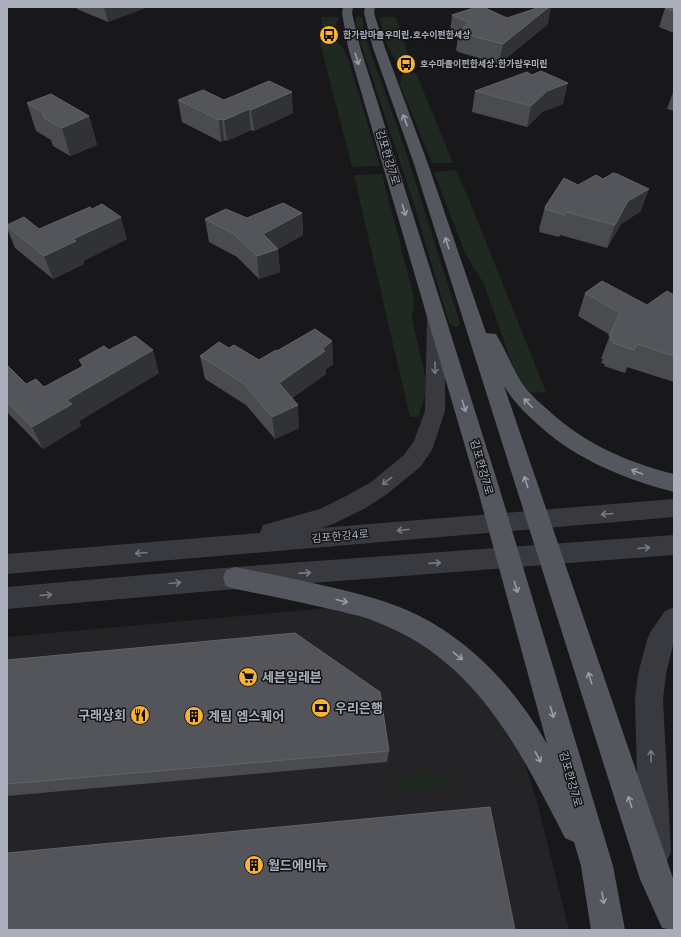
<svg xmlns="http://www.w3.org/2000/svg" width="681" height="937" viewBox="0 0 681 937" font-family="'DejaVu Sans','Noto Sans KR',sans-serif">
  <rect width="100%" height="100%" fill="#18181a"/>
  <!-- built -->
  <polygon fill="#242427" points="329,608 375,619 429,647 482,692 520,749 537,802 569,930 7,930 7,637"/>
  <!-- green -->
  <g fill="#202921">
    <polygon points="358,16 363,18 363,27 368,45 404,146 460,323 459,326 455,327 449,323 414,204 364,53 356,27 356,18"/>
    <polygon points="321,17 339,17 334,29 323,29"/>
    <polygon points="379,17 396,17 410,60 396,60 387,45"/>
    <polygon points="336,41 343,48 349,62 380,166 352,167 320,42"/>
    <polygon points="416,73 453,163 432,163 400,84 402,74"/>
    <polygon points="456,170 470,202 546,392 529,393 514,369 484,284 465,253 434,172"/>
    <polygon points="382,174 414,298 412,318 425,376 426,393 418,417 410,417 354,175"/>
    <polygon points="432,771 441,776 452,786 397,792 394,776"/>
  </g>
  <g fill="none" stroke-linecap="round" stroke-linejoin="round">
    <!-- minor -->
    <g fill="#393a40" fill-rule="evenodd">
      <polygon points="436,311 442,313 445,317 445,411 432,450 420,467 387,494 364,509 333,524 321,528 674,499 674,517 7,574 7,554 260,533 263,525 320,509 348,495 371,482 404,455 414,441 425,411 427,317 430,313"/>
      <polygon points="674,535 674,555 235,589 7,609 7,587 235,567"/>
      <polygon points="674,607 674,641 666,674 663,699 671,852 666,863 655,868 644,863 639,852 635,699 638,674 647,640 651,631 665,611"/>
    </g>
    <!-- major -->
    <g fill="#55575f" fill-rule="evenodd">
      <path d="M343,7H353L352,13L360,47L499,487L613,866L625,930H591L581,866L574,842L565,838C518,747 476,659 374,621C363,616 350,614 339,611C304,603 270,596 235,589L226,586L223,578L226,570L235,567C270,574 305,581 339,589C363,595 387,601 409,611C469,638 515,688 547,744L477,487L348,47L342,13Z"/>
      <path d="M365,7H375L374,13L385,48L428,164L486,333L496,334C507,352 514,373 527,390C533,397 540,403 547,409C583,443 626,462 674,474V492C621,478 572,458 532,419C521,409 512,399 504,386L674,881V930L662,928L640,879L414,164L373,48L364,13Z"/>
    </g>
  </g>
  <!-- wall -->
  <g fill="#494b4f">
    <polygon points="76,7 148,7 108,22 77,9"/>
    <polygon points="466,7 485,7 484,8 507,18 548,24 499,64 458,52 456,50 458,38 450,34 452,15 473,8"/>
    <polygon points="674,7 674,33 659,27 665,8"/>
    <polygon points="674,90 674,111 667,109"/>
    <polygon points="475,91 563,104 542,112 527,127 472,112"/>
    <polygon points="178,100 224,100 293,113 254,131 251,130 227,141 224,140 221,142 182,122"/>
    <polygon points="27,103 89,116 97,145 70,156 53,146 51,140 36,131"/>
    <polygon points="578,185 641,211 621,224 607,248 560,235 559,237 539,232 540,229 539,229 545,207"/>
    <polygon points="302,213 303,235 278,249 280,272 259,279 237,257 209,242 205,219 247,218"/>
    <polygon points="7,225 39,229 127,239 83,261 84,264 53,279 15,248 7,228"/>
    <polygon points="585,293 647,305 674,295 674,382 627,367 625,373 604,366 605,364 601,363 603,359 601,359 610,335 578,316"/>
    <polygon points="332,341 333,364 326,369 326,374 292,398 299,428 275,439 246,405 205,379 200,356 229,348 259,360 277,351"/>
    <polygon points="109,350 159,373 79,421 81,426 43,449 7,412 7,367 26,384 44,387 82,367 79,360"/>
    <polygon points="7,660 389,751 387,762 7,796"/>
  </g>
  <!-- shaded-wall -->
  <g fill="#313235">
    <polygon points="104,7 148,7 108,22"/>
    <polygon points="549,7 551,7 548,24 499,64 503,44"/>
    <polygon points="568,83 563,104 542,112 527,127 531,106 547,91"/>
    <polygon points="292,92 293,113 254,131 251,110"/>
    <polygon points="249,109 251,130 227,141 224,120"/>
    <polygon points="89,116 97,145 70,156 62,128"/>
    <polygon points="222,119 224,140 221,142 219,120"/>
    <polygon points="649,189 641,211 621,224 607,248 615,225 628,201"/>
    <polygon points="302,213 303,235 278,249 280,272 259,279 257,256 263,234"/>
    <polygon points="121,217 127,239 83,261 84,264 53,279 44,256 73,239"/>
    <polygon points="332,341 333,364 326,369 326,374 281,405 279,383 322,349"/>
    <polygon points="153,350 159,373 79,421 81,426 43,449 32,427 67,400"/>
    <polygon points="298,405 299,428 275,439 272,417"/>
  </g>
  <!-- building -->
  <g fill="#54555b" stroke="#61636a">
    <polygon points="477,7 483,7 507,18 540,7 549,7 503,44 460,33 459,31 470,23 452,15"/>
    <polygon points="667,7 674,7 674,11 665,8"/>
    <polygon points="541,71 568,83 547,91 531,106 475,91 527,72 532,75"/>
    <polygon points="269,81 292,92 251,110 249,109 224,120 222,119 219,120 178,100 203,90 224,100"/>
    <polygon points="51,94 89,116 62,128 44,118 42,112 27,103"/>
    <polygon points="613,173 617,174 649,189 628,201 615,225 566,212 565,215 545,209 546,207 545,207 564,178 578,185 596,175 603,179"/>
    <polygon points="283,203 302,213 263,234 278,249 257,256 234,234 205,219 226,209 247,218"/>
    <polygon points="102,204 121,217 73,239 76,241 44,256 7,226 7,225 24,217 39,229 90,207 92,209"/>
    <polygon points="602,281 647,305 667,291 674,295 674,356 637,344 634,350 613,343 614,341 610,340 612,337 609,336 620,313 585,293"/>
    <polygon points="315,329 332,341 322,349 325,351 279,383 298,405 272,417 243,383 200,356 219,342 229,348 234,345 259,360 276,350 277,351"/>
    <polygon points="135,336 153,350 67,400 72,404 32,427 7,402 7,367 8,366 26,384 36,379 44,387 85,365 79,360 104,346 109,350"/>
    <polygon points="295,633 380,692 389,751 7,784 7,660"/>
    <polygon points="490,807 515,930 7,930 7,853"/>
  </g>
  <!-- one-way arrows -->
  <defs><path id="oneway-shaft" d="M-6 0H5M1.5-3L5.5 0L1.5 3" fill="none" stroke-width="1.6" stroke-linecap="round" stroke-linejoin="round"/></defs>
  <g stroke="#999da9">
    <use href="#oneway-shaft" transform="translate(357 59) rotate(73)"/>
    <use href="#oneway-shaft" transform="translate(405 120) rotate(-110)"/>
    <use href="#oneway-shaft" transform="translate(404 210) rotate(73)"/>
    <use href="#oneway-shaft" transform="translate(447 243) rotate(-108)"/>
    <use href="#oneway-shaft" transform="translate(528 403) rotate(-134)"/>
    <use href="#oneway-shaft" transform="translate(464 406) rotate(73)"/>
    <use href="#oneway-shaft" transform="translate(637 472) rotate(-160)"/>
    <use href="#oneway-shaft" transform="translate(526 482) rotate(-108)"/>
    <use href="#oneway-shaft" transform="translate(516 587) rotate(73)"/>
    <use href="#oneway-shaft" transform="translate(342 601) rotate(14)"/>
    <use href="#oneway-shaft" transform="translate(458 656) rotate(38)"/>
    <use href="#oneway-shaft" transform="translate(590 678) rotate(-108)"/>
    <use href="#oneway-shaft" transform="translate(552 712) rotate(74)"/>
    <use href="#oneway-shaft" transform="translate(538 757) rotate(62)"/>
    <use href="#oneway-shaft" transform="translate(630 802) rotate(-108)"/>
    <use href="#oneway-shaft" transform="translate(603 898) rotate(80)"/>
  </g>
  <g stroke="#777a84">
    <use href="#oneway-shaft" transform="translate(435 368) rotate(91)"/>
    <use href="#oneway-shaft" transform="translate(387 481) rotate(143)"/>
    <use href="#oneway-shaft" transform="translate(607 514) rotate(175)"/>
    <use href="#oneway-shaft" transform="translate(403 530) rotate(175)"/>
    <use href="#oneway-shaft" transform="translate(644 548) rotate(-5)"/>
    <use href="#oneway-shaft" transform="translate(141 553) rotate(175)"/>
    <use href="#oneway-shaft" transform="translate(435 563) rotate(-4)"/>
    <use href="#oneway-shaft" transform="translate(305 573) rotate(-4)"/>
    <use href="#oneway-shaft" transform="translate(175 583) rotate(-5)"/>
    <use href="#oneway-shaft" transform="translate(46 595) rotate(-5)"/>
    <use href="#oneway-shaft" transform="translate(651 756) rotate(-92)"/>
  </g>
  <!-- icons -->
  <defs>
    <g id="bus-disc" transform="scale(1)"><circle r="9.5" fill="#fab330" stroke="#131315"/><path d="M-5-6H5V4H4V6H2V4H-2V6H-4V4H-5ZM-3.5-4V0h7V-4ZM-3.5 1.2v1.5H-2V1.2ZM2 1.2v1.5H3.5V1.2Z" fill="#111"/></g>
    <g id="supermarket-disc" transform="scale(1)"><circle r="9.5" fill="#fab330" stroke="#131315"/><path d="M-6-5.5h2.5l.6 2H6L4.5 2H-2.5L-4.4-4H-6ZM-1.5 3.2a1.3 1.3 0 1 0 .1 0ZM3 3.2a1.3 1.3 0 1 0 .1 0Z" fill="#111"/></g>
    <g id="bank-disc" transform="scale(1)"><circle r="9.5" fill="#fab330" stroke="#131315"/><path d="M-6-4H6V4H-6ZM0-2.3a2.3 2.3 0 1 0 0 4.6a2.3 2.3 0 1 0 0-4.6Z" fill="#111"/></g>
    <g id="restaurant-disc" transform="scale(1)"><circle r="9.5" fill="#fab330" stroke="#131315"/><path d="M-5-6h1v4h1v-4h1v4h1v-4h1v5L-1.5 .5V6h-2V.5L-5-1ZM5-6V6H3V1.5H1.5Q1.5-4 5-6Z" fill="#111"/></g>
    <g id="building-disc" transform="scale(1)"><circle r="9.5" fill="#fab330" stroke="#131315"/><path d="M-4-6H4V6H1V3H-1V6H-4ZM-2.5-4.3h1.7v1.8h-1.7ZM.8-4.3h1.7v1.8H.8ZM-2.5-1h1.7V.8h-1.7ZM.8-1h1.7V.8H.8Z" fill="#111"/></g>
  </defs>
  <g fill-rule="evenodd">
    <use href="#bus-disc" x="329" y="35"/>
    <use href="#bus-disc" x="406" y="64"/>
    <use href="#supermarket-disc" x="248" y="677"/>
    <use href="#bank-disc" x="321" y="708"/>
    <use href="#restaurant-disc" x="140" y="715"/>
    <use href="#building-disc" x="194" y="716"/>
    <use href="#building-disc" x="254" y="865"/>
  </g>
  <g text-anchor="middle" stroke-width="3" stroke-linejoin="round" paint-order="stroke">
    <!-- far-poi labels -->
    <g font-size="9" font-weight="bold" fill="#aaafbb" stroke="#131315" text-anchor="start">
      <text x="343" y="38">한가람마을우미린.호수이편한세상</text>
      <text x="420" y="67">호수마을이편한세상.한가람우미린</text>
    </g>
    <!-- street labels -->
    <g font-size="11" fill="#aaafbb" stroke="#131315">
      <text transform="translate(388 157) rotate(73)" y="4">김포한강7로</text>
      <text transform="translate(482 467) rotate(74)" y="4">김포한강7로</text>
      <text transform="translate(340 536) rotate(-5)" y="4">김포한강4로</text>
      <text transform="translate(571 779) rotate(74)" y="4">김포한강7로</text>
    </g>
    <!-- near-poi labels -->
    <g font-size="13" font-weight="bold" fill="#aaafbb" stroke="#131315" text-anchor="start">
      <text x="262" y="682">세븐일레븐</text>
      <text x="335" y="713">우리은행</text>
      <text x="126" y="720" text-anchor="end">구래상회</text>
      <text x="208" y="721">계림 엠스퀘어</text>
      <text x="268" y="870">월드에비뉴</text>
    </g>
  </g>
  <!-- border -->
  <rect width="681" height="937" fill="none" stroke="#aaafbb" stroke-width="16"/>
</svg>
